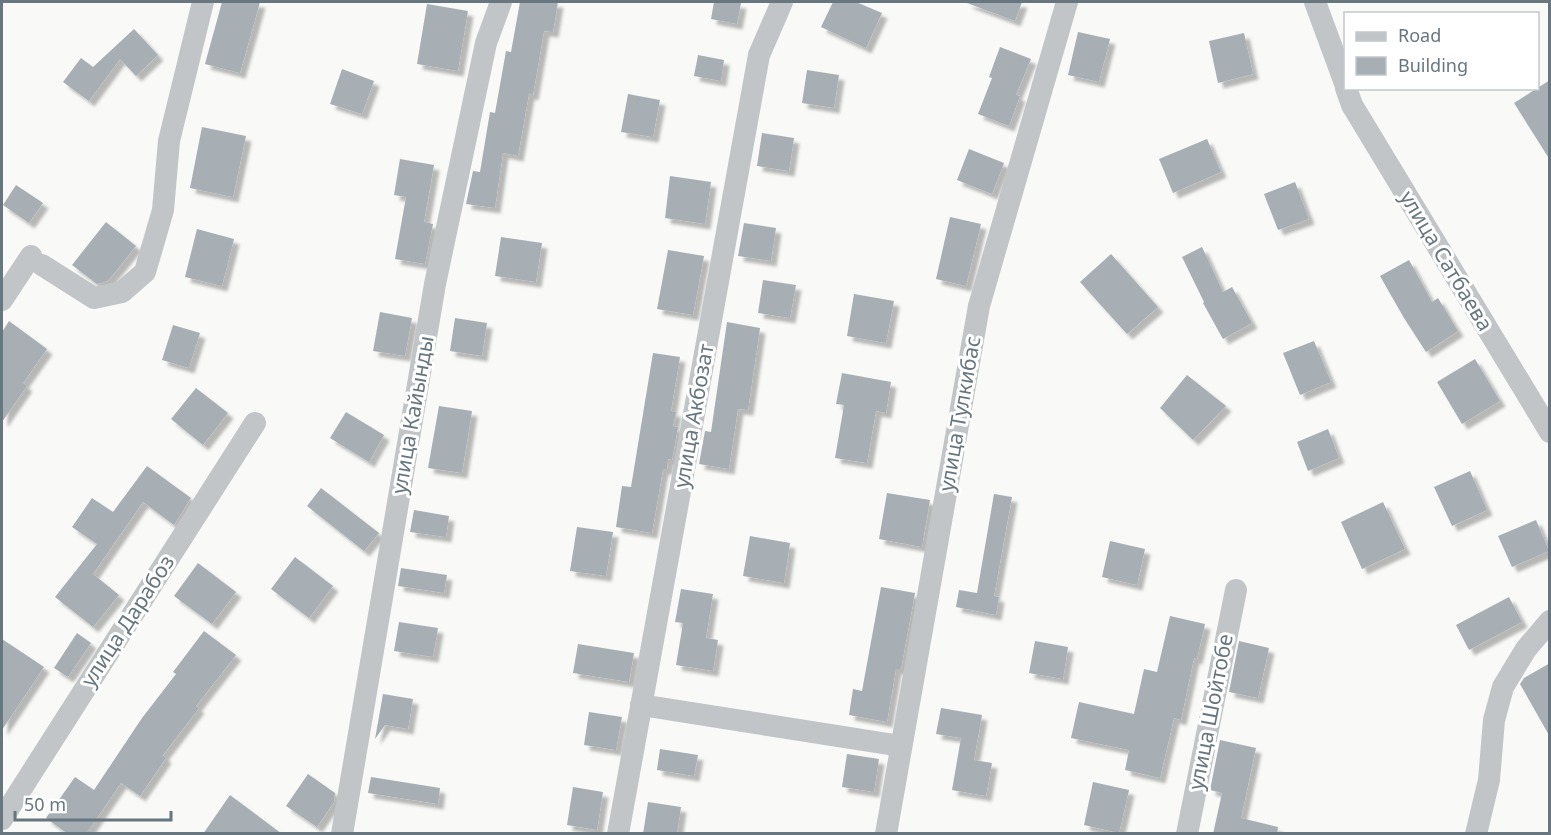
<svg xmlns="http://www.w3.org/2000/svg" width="1551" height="835" viewBox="0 0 1551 835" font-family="'Noto Sans',sans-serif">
  <defs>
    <filter id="shadow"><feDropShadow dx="5.5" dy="5.5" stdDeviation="1.5" flood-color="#0004"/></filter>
  </defs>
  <rect width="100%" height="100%" fill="#f9f9f8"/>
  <!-- building -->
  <g fill="#a7aeb4" filter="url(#shadow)">
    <polygon points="222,2 260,2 240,73 205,64"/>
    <polygon points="520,2 558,2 553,32 544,31 533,95 529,94 518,156 503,153 495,208 466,204 473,171 480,172 490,112 495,113 506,51 511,52"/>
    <polygon points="714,2 741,3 737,24 711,19"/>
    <polygon points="833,2 856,2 882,13 866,48 821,27"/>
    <polygon points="967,2 1022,2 1015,21 967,3"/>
    <polygon points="427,4 468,11 458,71 417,64"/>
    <polygon points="134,29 158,55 136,76 120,59 89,101 63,82 81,58 93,67"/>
    <polygon points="1078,32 1110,39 1099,82 1068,75"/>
    <polygon points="1244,33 1253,74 1218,83 1209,41"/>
    <polygon points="1000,47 1031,59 1016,95 1020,96 1009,126 978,114 992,78 989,77"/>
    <polygon points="698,55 724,60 721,81 694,76"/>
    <polygon points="342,69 374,81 362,114 330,104"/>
    <polygon points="807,70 839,75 834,108 802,103"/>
    <polygon points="1550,80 1550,160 1514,103"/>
    <polygon points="628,94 660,100 653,137 621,132"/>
    <polygon points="202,127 246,136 233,197 190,188"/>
    <polygon points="762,133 794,138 789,171 757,166"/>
    <polygon points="1207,139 1221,172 1173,193 1159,159"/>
    <polygon points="969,149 1004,163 992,194 957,180"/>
    <polygon points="400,159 434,165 424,222 433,224 425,264 395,259 406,197 394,195"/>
    <polygon points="670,176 711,182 705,224 665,218"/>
    <polygon points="1295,182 1309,219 1278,230 1264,194"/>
    <polygon points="16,185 43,203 29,223 3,205"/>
    <polygon points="950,217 981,224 966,286 936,279"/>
    <polygon points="106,222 136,246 108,281 97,284 72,265"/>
    <polygon points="744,223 776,228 771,261 738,256"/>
    <polygon points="197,229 234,239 222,286 185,277"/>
    <polygon points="501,237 542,243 536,282 495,276"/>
    <polygon points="1202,247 1223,292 1232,287 1252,323 1223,339 1203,303 1204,302 1182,257"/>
    <polygon points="668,250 704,256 693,315 657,309"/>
    <polygon points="1111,254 1158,307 1127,334 1080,282"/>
    <polygon points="1409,260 1432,302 1438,298 1458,331 1426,352 1404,318 1380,276"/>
    <polygon points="763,280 796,285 790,318 758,313"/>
    <polygon points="854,294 894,301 886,343 847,336"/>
    <polygon points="380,312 412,318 405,356 373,351"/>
    <polygon points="455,318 487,323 482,356 450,351"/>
    <polygon points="9,321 47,349 23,383 27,386 2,422 2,332"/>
    <polygon points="727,322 760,328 748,410 738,409 729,469 699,464 705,431 711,432"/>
    <polygon points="173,325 200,333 189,368 162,360"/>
    <polygon points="1314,341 1331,382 1300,395 1283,353"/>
    <polygon points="653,353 680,357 671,411 676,412 673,426 678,427 672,460 668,459 667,469 663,469 652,533 616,527 622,486 631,487"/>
    <polygon points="1475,359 1500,401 1462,424 1437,382"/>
    <polygon points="842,373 891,382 886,413 876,411 867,463 835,458 844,405 836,404"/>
    <polygon points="1187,375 1226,406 1193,440 1160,408"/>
    <polygon points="196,388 228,413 203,445 171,419"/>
    <polygon points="439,406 472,411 462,473 428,468"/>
    <polygon points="346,412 384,435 369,462 330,438"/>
    <polygon points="1328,429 1339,458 1308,471 1297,442"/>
    <polygon points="147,466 191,498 174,525 143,502 93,574 119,595 93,627 55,597 97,544 72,527 92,498 113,512"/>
    <polygon points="1470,471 1487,510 1452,526 1434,487"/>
    <polygon points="321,488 379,533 364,551 307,506"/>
    <polygon points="887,493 930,500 922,547 879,539"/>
    <polygon points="994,494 1012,497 994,596 999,597 996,615 956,607 959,590 977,593"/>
    <polygon points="1383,502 1405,549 1362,569 1341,522"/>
    <polygon points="414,510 449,516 446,537 410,532"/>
    <polygon points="1536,520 1549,551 1512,567 1498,536"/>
    <polygon points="577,527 613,532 606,576 570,571"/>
    <polygon points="750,536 790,543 784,583 743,576"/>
    <polygon points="1110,541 1145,549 1137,585 1102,577"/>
    <polygon points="295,557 333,586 309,618 271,589"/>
    <polygon points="198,563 236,592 212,624 174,596"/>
    <polygon points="401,568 447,575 444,593 398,586"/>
    <polygon points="881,587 915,593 901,669 896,669 887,722 849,715 853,689 862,691"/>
    <polygon points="681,589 713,594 706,638 718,640 713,671 676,665 683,623 675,622"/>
    <polygon points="1509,597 1522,622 1469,650 1456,625"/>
    <polygon points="1170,616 1205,624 1197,659 1194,658 1181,720 1174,718 1160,778 1125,770 1129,750 1071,738 1079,702 1134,714 1144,669 1157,672"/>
    <polygon points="399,622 438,628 433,657 394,651"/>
    <polygon points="204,631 236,655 196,706 199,708 163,755 166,758 140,796 121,783 86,834 68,834 46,818 75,777 94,790 142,718 176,674 173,672"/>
    <polygon points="77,633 91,643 68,677 54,668"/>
    <polygon points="2,639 44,667 2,730"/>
    <polygon points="1035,641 1068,647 1063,679 1029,673"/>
    <polygon points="1239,641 1269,648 1258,698 1229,692"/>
    <polygon points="578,644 634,653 629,682 573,673"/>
    <polygon points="1550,663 1550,737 1520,684 1524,678"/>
    <polygon points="383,694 413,699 408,729 385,725 375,739"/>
    <polygon points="941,708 982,715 974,760 992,763 986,796 952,790 961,738 936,734"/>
    <polygon points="589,712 622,717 616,750 584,745"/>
    <polygon points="1220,740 1256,748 1241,818 1278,827 1277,834 1213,834 1222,793 1210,790"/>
    <polygon points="660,749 698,755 694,776 657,770"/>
    <polygon points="847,754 879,759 874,792 842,787"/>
    <polygon points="308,774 335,793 334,802 317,827 286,806"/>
    <polygon points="371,777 440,788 438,804 368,793"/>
    <polygon points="1093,782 1129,790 1119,833 1084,825"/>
    <polygon points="573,787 603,792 597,830 567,825"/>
    <polygon points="230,795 282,834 203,834"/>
    <polygon points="648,802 681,807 677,834 643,834"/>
  </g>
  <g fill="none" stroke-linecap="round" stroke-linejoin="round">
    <!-- minor -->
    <g stroke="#c1c5c8" stroke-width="22">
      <polyline points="1315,2 1346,86"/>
      <polyline points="1346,88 1352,105 1550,432"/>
      <polyline points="42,265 94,298 122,292 145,272 163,210 169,141 203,2"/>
      <polyline points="2,300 31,256"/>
      <polyline points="641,705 901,746"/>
      <polyline points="2,819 255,423"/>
      <polyline points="342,834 435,284 486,43 501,2"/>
      <polyline points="618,834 759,55 782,2"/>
      <polyline points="886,834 979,306 1067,2"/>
      <polyline points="1187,834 1236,590"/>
      <polyline points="1476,834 1489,780 1494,720 1503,687 1526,649 1550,621"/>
    </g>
  </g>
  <g text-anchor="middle" stroke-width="6" stroke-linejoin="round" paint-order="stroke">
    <!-- street labels -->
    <g font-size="21" fill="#67767f" stroke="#fff">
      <text transform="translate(1446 261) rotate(59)" y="7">улица Сатбаева</text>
      <text transform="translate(960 414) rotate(-80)" y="7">улица Тулкибас</text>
      <text transform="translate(413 415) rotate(-80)" y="7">улица Кайынды</text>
      <text transform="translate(694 416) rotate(-80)" y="7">улица Акбозат</text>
      <text transform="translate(128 621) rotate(-57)" y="7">улица Дарабоз</text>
      <text transform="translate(1211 712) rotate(-79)" y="7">улица Шойтобе</text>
    </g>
  </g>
  <!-- border -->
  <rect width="1551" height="835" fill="none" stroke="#67767f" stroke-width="6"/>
  <!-- legend -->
  <rect x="1344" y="12" width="195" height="78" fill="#ffffff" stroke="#c2c8cc" stroke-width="1.5"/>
  <rect x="1356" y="32" width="30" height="9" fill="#c1c5c8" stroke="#c2c8cc" stroke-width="1.5"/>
  <text x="1398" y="42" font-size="18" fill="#67767f">Road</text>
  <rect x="1356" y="57" width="30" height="18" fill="#a7aeb4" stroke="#c2c8cc" stroke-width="1.5"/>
  <text x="1398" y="72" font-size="18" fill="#67767f">Building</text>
  <!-- scale -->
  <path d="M15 811v9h156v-9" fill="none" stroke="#67767f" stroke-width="3"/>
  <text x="24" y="811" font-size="18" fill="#67767f" stroke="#ffffff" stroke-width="4.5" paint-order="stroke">50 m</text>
</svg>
